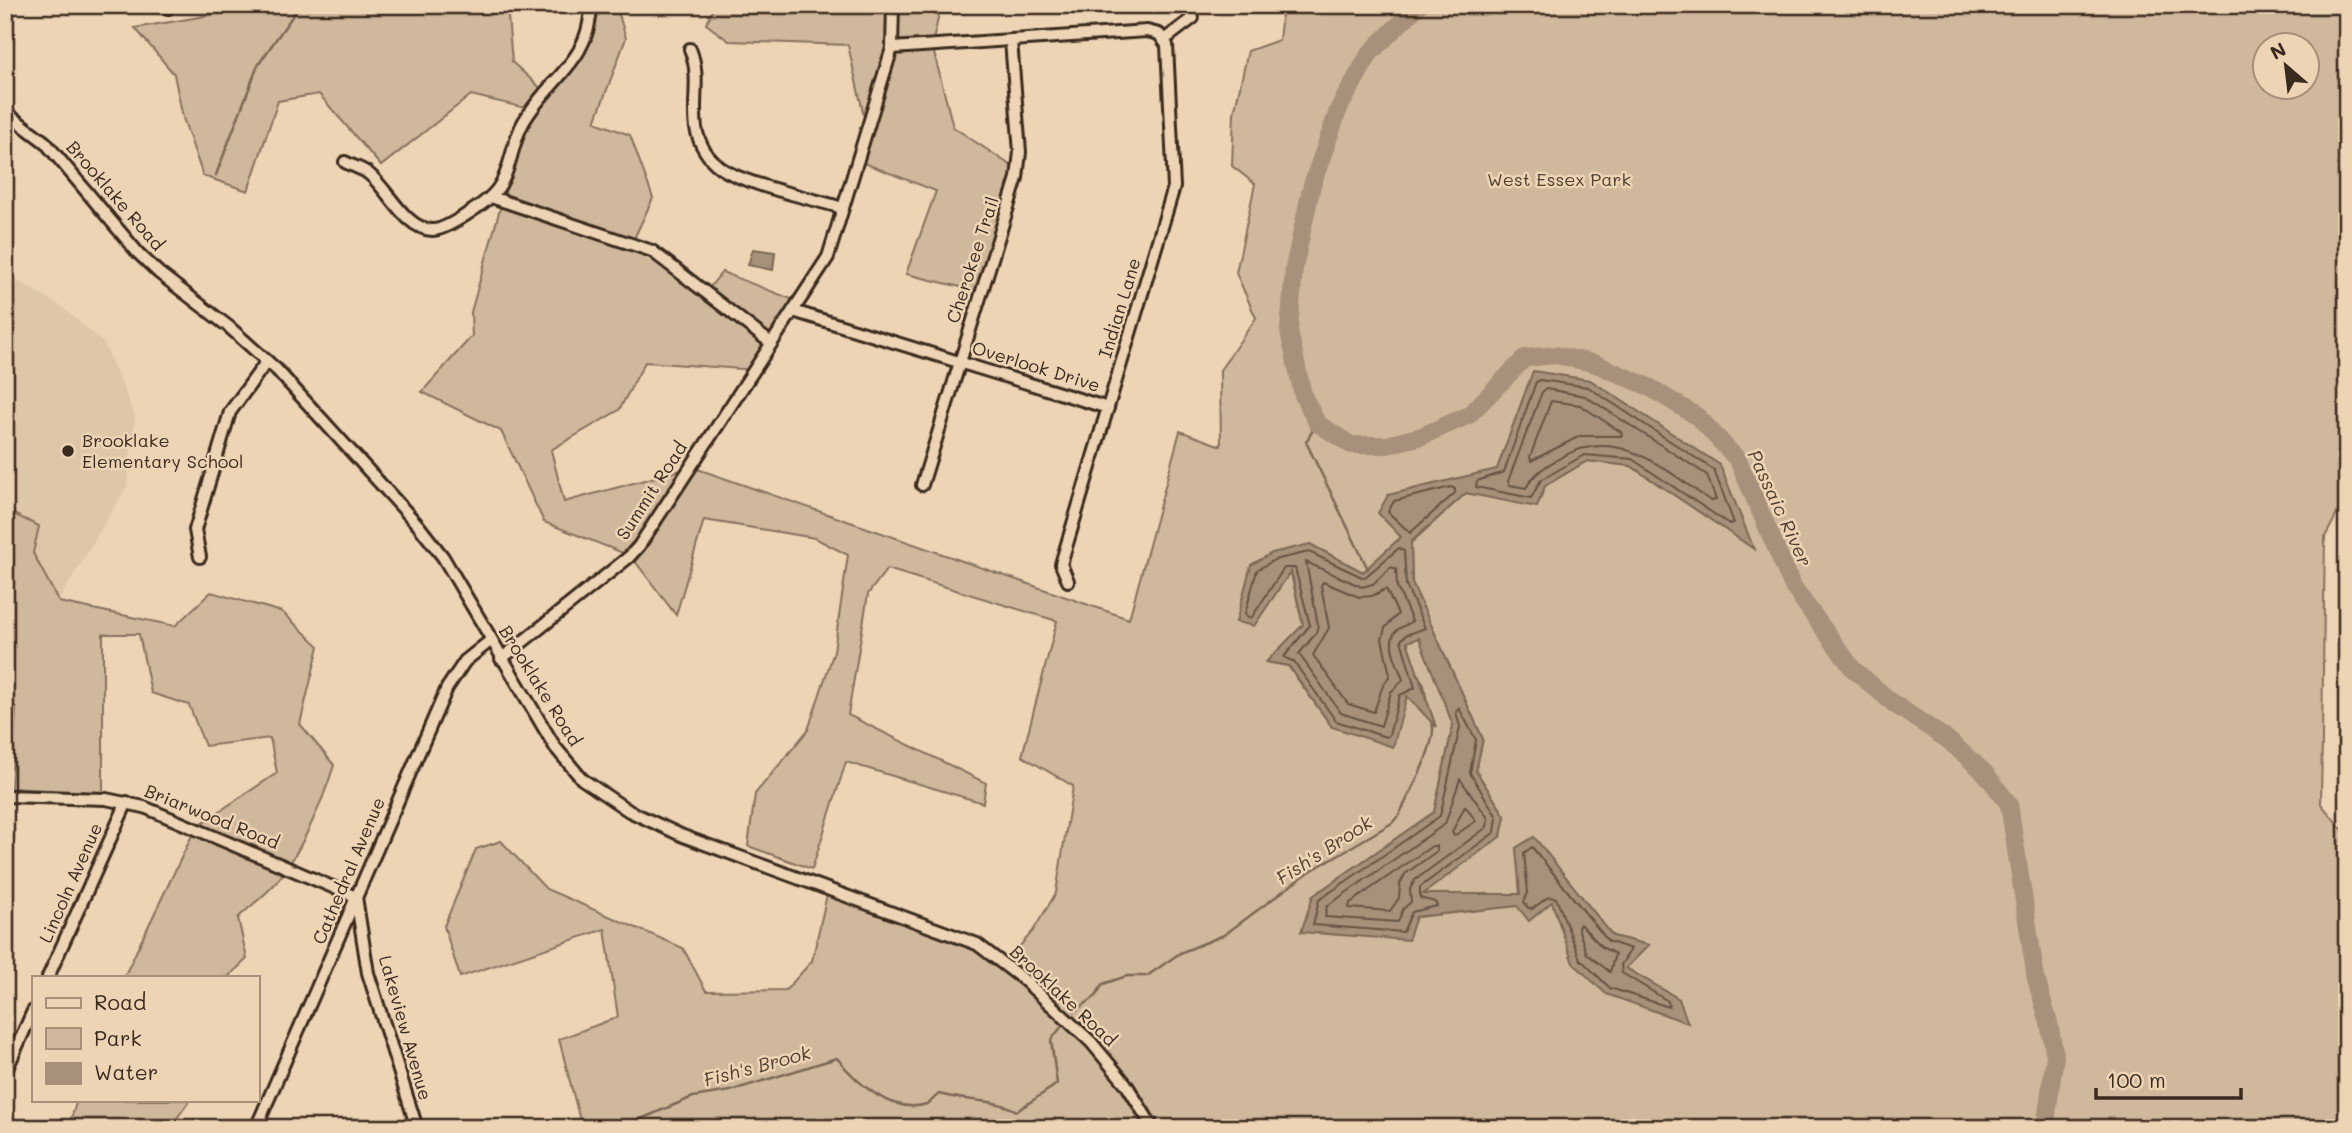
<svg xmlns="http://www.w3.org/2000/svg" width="2352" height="1133" viewBox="0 0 2352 1133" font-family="Mali,sans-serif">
  <rect width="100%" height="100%" fill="#edd4b5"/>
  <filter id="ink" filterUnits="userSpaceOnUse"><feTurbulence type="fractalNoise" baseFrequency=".0143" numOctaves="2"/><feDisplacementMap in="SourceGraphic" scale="14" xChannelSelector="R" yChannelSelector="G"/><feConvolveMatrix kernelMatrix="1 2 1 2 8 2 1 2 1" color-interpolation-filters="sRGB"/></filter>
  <g filter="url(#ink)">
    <!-- built -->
    <polygon fill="#dec6a8" points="5,273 62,307 104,343 135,416 127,486 58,602 33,553 23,517 5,510"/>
    <!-- green -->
    <g fill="#d0b89c" stroke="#86715d" stroke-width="2" fill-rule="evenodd">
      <path d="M217,5H507L512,62L546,93L585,44L593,5H616L626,38L595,122L630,135L653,198L633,241L706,292L722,272L799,302L756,370L645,362L619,410L551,450L564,502L692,467L1129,619L1180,431L1221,446L1220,370L1256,318L1236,273L1255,184L1232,166L1234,113L1248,51L1279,40L1283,5H2347V495L2325,537L2321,804L2347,835V1128H582L559,1039L618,1017L605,929L460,977L444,926L476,849L501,841L546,889L683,948L706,991L786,990L812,961L828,890L958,935L1006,962L1033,931L1056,893L1073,786L1022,756L1057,621L887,569L868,594L848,715L986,783L983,803L846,762L812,869L748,846L755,794L808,730L834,651L848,555L815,538L704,520L676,615L631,556L544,522L501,431L422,392L472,336L471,312L503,198L534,110L471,95L381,166L319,94L278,101L248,191L203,176L183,118L174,74L135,28L211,15ZM2264,46H2306V88H2264ZM1531,377L1753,548L1631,466L1587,461L1545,486L1537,506L1466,493L1411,543L1412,583L1483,739L1476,771L1505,816L1501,836L1422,894H1521L1516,848L1534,837L1613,936L1648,945L1626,968L1679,999L1573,963L1552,902L1416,917L1313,896L1434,812L1453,725L1420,638L1407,641L1435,725L1407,695L1332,727L1288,666L1267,662L1303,625L1290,570L1310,544L1363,572L1401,537L1388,495L1497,469Z"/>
      <polygon points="715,5 941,5 932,45 953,127 1019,171 982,292 906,274 936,191 861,162 868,135 848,45 729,41 706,24"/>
      <path d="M5,510L39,526L33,553L59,602L175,626L211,592L282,612L319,646L300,724L334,765C323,801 299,857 274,885C263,897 249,907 238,918L247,959L228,977H124L196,827L277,773L270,738L205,746L189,705L151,693L139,634H103V793L11,788L16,708H5Z"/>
      <polygon points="77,1100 190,1100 170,1128 68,1128"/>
    </g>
    <!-- water -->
    <g fill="#a7917a" stroke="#7c6855" stroke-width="2">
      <polygon points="753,249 775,252 773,270 748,265"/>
      <polygon points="1533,371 1590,380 1720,465 1754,549 1631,466 1587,461 1545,486 1537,507 1466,493 1411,542 1412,583 1483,739 1476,771 1505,816 1501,836 1423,894 1520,894 1516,848 1534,837 1613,936 1649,945 1626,968 1679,999 1688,1023 1606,994 1573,963 1552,902 1529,921 1517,906 1416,917 1408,940 1301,932 1313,896 1434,812 1453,725 1419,638 1407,642 1436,727 1407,696 1393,747 1332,727 1289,666 1266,662 1303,625 1291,571 1254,626 1236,622 1251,565 1272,553 1310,544 1363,572 1401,537 1378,513 1388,495 1497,469"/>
    </g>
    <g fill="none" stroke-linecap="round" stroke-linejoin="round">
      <!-- shore -->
      <g stroke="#665343" stroke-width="2">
        <polygon points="1540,380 1588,387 1714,470 1734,523 1729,524 1632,459 1584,455 1541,480 1531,498 1476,487 1477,481 1504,472 1536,382"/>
        <path d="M1546,389L1585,396L1707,475L1716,500L1711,501C1665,470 1619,425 1562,457C1546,466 1535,472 1526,488L1510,485L1508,481L1542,392Z"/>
        <polygon points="1551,401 1580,405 1621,432 1622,436 1580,436 1531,461 1530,457"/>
        <polygon points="1451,487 1455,489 1455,493 1410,533 1388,512 1394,501"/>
        <polygon points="1399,548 1404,551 1406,585 1425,628 1406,635 1401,640 1415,688 1400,695 1389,735 1386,737 1336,721 1294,662 1284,657 1310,625 1295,568 1284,568 1252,617 1248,618 1245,614 1257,570 1274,560 1309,552 1364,578"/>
        <path d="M1306,562L1362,587L1373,584L1391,567L1396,569L1397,587L1412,621C1408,625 1402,626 1397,630C1384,642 1399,666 1403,680L1391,692L1381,726L1341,713L1299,654L1316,633L1318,625Z"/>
        <polygon points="1323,582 1359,597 1372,596 1386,589 1398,614 1385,628 1382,639 1390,675 1382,688 1374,712 1348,704 1313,655 1329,628 1321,586"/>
        <polygon points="1459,708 1476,740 1470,773 1497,817 1495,832 1420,887 1420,898 1435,902 1437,906 1412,912 1403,932 1313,925 1319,900 1440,816 1460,727 1456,712"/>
        <polygon points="1460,779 1488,818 1487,827 1415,880 1410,889 1411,902 1403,909 1398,922 1325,917 1327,906 1445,824"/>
        <polygon points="1465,806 1476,821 1454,836 1452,832"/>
        <polygon points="1432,846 1437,846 1437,851 1405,874 1400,884 1399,898 1390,911 1349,908 1350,903"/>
        <polygon points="1532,847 1608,941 1631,949 1621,965 1622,973 1668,1001 1669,1007 1610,988 1580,959 1556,898 1548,897 1532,909 1528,908 1524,902 1528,893 1524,853"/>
        <polygon points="1580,924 1602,947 1615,954 1610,972 1587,954 1578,928"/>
      </g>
      <!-- stream -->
      <g stroke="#7c6855" stroke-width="2.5">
        <polyline points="216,175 258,65 300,5"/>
        <polyline points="1317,423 1306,442 1368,569"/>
        <polyline points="1417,673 1424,686 1426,700"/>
        <path d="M1075,1011L1095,997L1103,984L1127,976H1147L1180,953L1224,935L1309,872L1392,823L1399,815C1408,797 1439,740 1432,723"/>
        <path d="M629,1128L636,1121L693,1097L730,1091L837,1058C856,1082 891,1115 927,1104C933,1101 934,1097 939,1094C966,1102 993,1098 1017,1111L1057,1084L1051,1040L1062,1026"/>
      </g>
      <!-- river -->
      <polyline stroke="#a7917a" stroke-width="18" points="1419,5 1370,53 1339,108 1312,185 1294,268 1289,331 1303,395 1317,423 1351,445 1387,445 1422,436 1469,415 1525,358 1556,355 1596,364 1649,387 1698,417 1738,460 1793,587 1853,669 1894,704 1948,740 1985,773 2009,804 2036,979 2049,1023 2055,1056 2045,1128"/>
      <!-- minor casing -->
      <g stroke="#3b2a1e" stroke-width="16">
        <g id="minor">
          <polyline points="168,8 169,5"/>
          <polyline points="1164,40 1193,18"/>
          <polyline points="892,48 1147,31 1159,34 1167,45 1174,187 1061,564 1068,581"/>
          <path d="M690,49C701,76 692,100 696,128C699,144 708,159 721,168C744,184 813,199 843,208"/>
          <polyline points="5,112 45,142 138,253 159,273 229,327 277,370 418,525 443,557 555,747 582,779 629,811 683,836 977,944 1024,980 1091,1042 1126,1084 1153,1128"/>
          <path d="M345,162C352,166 363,169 369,174C388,189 405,229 432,230C445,231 486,203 495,192C511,174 511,144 523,123C548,78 590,63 591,5"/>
          <polyline points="491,197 652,251 771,343"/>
          <polyline points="793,311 1108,408"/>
          <polyline points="922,485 1017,178 1020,152 1011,41"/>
          <polyline points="200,557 195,530 230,412 267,361"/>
          <polyline points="501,659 629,557 639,546 828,257 892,48 893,5"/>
          <polyline points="5,796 106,799 144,807 356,897 368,973 417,1128"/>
          <polyline points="48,977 127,802"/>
          <polyline points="5,1073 33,1011"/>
          <polyline points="256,1128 447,688 465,661 490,641"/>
        </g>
      </g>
      <!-- minor -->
      <use href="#minor" stroke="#edd4b5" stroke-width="10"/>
    </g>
  </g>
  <!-- markers -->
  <circle fill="#3b2a1e" stroke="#edd4b5" stroke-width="2.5" cx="68" cy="451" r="7"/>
  <g text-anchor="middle" stroke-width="5" stroke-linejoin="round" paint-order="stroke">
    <!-- park labels -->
    <g font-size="18" fill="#513f31" stroke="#edd4b5">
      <text x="1559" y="186">West Essex Park</text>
    </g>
    <!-- street labels -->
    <g font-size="18" fill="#3b2a1e" stroke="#edd4b5">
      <text transform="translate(115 196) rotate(49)" y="6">Brooklake Road</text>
      <text transform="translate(973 260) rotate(-72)" y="6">Cherokee Trail</text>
      <text transform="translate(1120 308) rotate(-73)" y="6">Indian Lane</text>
      <text transform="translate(1036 367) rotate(17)" y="6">Overlook Drive</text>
      <text transform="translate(652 491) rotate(-57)" y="6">Summit Road</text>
      <text transform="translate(540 686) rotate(58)" y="6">Brooklake Road</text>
      <text transform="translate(212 817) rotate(22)" y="6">Briarwood Road</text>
      <text transform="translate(349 871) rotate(-67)" y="6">Cathedral Avenue</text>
      <text transform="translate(71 883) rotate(-66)" y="6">Lincoln Avenue</text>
      <text transform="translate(1063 996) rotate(43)" y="6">Brooklake Road</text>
      <text transform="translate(405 1028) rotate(74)" y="6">Lakeview Avenue</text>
    </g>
    <!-- poi labels -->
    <g font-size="18" fill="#3b2a1e" stroke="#edd4b5" text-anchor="start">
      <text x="82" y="447">Brooklake<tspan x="82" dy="21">Elementary School</tspan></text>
    </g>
    <!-- water labels -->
    <g font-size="19" font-style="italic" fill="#513f30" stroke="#edd4b5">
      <text transform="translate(1780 508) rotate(65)" y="7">Passaic River</text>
      <text transform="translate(1324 850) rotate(-33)" y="7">Fish's Brook</text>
      <text transform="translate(757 1066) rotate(-15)" y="7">Fish's Brook</text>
    </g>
  </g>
  <!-- margin -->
  <rect width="2352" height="1133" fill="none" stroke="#edd4b5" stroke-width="28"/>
  <rect x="14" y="14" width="2324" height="1105" fill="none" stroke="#3b2a1e" stroke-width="2.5" filter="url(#ink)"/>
  <!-- legend -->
  <rect x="32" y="976" width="228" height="126" fill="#edd4b5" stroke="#a69079" stroke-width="2"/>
  <rect x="46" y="998" width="35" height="10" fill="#edd4b5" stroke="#a69079" stroke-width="2"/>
  <text x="94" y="1010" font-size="21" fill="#3b2a1e">Road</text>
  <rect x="46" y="1028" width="35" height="21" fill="#d0b89c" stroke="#a69079" stroke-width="2"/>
  <text x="94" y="1046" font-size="21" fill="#3b2a1e">Park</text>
  <rect x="46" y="1063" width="35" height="21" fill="#a7917a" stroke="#a69079" stroke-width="2"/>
  <text x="94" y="1080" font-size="21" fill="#3b2a1e">Water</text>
  <!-- north arrow -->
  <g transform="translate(2286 66) rotate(332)"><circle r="33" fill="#edd4b5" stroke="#a69079" stroke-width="2"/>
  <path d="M0-5L12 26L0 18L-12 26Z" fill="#3b2a1e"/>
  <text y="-10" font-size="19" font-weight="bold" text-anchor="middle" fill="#3b2a1e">N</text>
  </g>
  <!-- scale -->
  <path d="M2096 1088v10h145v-10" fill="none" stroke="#3b2a1e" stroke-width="3.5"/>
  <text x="2107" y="1088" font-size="21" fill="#3b2a1e" stroke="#edd4b5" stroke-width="5" paint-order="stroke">100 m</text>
</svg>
